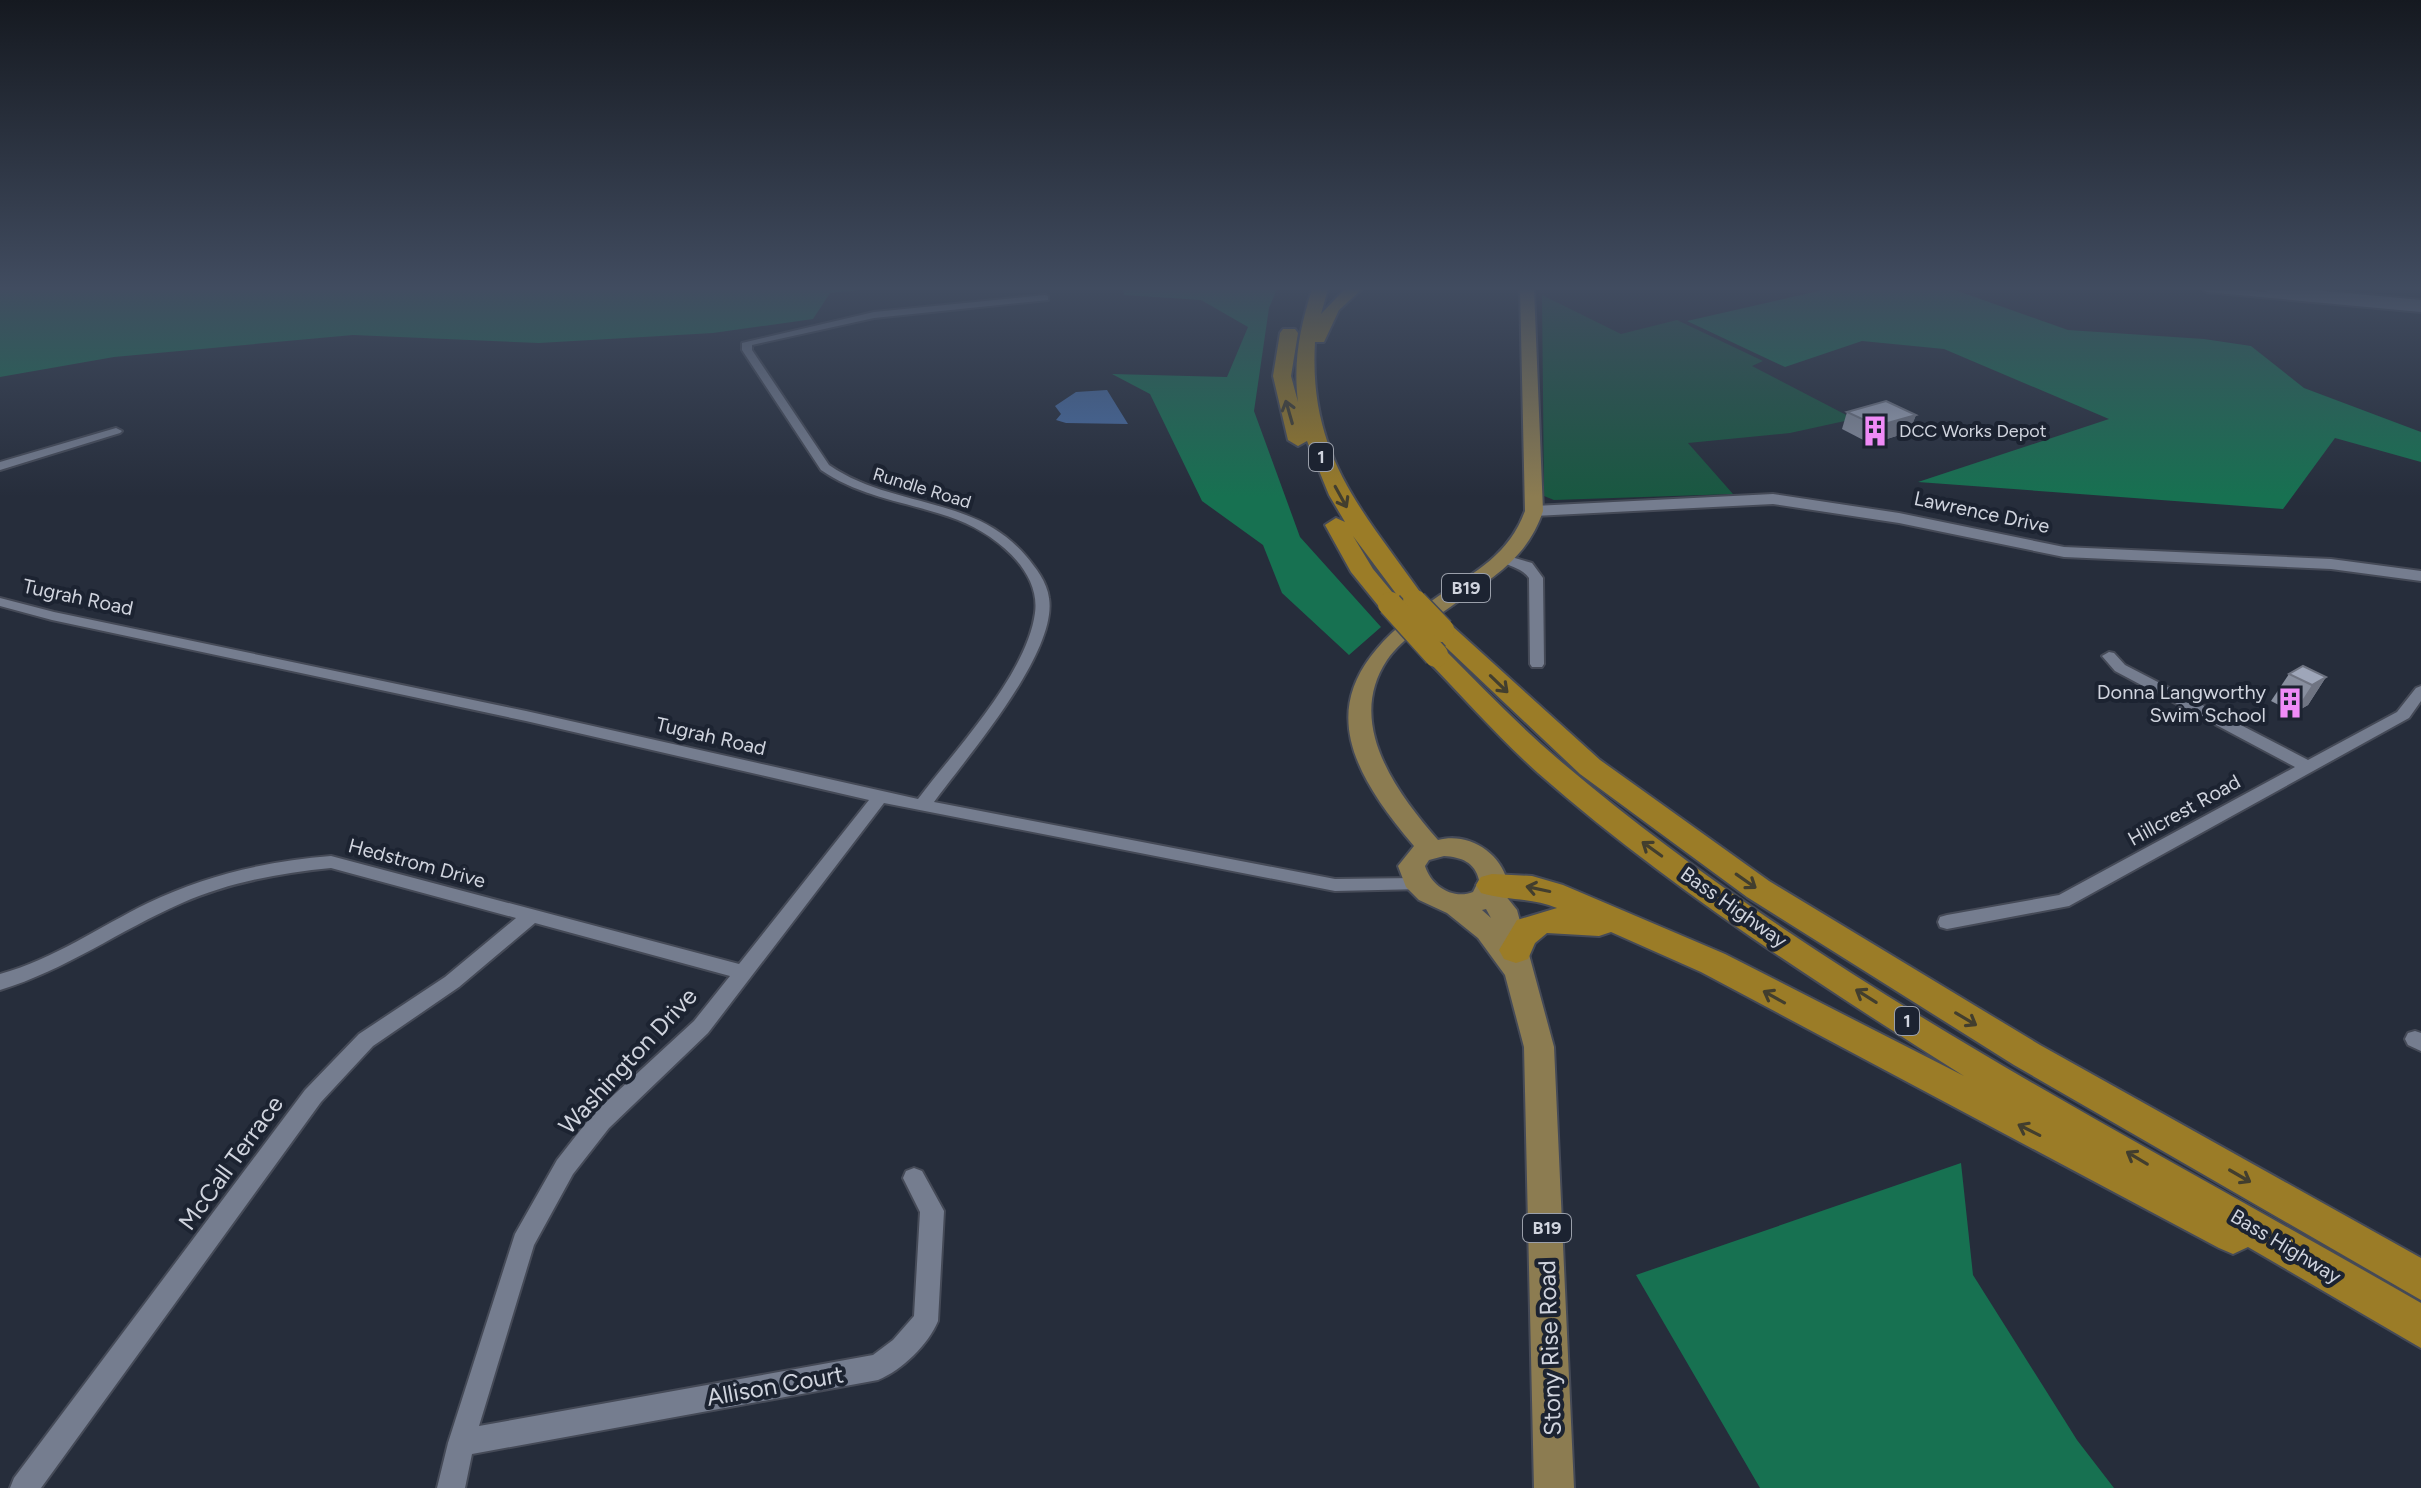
<svg xmlns="http://www.w3.org/2000/svg" width="2421" height="1488" viewBox="0 0 2421 1488" font-family="Figtree,sans-serif">
  <rect width="100%" height="100%" fill="#262d3b"/>
  <!-- green -->
  <polygon fill="#195841" points="1542,295 1621,334 1677,320 1763,361 1752,366 1854,419 1790,433 1688,443 1733,494 1554,500 1544,496"/>
  <!-- forest -->
  <g fill="#177151">
    <polygon points="0,289 870,289 830,293 813,319 713,333 539,343 353,335 114,357 0,377"/>
    <polygon points="1123,289 1277,289 1269,308 1254,411 1300,537 1381,627 1349,655 1282,593 1263,545 1202,501 1150,394 1112,374 1227,377 1248,327 1201,300 1124,295"/>
    <polygon points="1827,289 1952,289 2068,330 2204,339 2251,346 2304,388 2421,432 2421,462 2335,438 2283,509 1918,482 2109,419 1944,349 1862,341 1785,367 1687,321"/>
    <polygon points="1961,1163 1973,1275 2077,1440 2114,1488 1760,1488 1636,1275"/>
  </g>
  <!-- water -->
  <polygon fill="#476ca3" points="1107,390 1128,424 1066,423 1056,420 1061,414 1055,406 1076,392"/>
  <g fill="none" stroke-linecap="round" stroke-linejoin="round">
    <!-- minor casing -->
    <g stroke="#454a57" stroke-width="4">
      <g id="minor">
        <polygon points="2202,289 2233,289 2421,306 2421,312 2207,292"/>
        <path d="M1045,295L1048,296V300L874,318L752,345V350L829,465C871,494 919,497 966,515C988,523 1010,537 1026,556C1036,568 1047,582 1049,598C1058,653 966,758 934,802L1335,879L1416,878L1422,879L1425,884L1422,889L1335,891L884,803L708,1033L609,1128L573,1174L534,1245L479,1426L873,1355L893,1340L914,1316L920,1212L903,1178L906,1171L914,1168L922,1171L944,1211L938,1321C928,1345 902,1370 878,1380L472,1454L465,1488H437L448,1443L515,1234L557,1160L593,1114L694,1021L730,976L535,923L459,987L373,1046L321,1102L41,1488H10L14,1478L305,1090L359,1034L445,977L516,918L331,868C280,873 230,882 182,903C120,930 66,970 0,990V974C54,959 99,927 148,903C206,875 268,861 331,856L739,964L869,800L526,721L52,620L0,606V598L54,612L526,711L918,799C955,750 1027,674 1035,613C1041,570 994,534 958,520C911,502 863,499 821,470L742,350V343L874,312Z"/>
        <polygon points="116,428 122,431 120,433 0,470 0,462"/>
        <path d="M1508,556L1532,563L1543,578L1544,664L1542,667H1532L1530,664L1529,578C1521,567 1510,568 1501,560Z"/>
        <polygon points="2109,652 2114,653 2125,665 2308,760 2397,712 2416,688 2421,686 2421,701 2409,718 2069,906 1947,929 1940,927 1938,922 1940,917 1947,915 2059,895 2295,767 2115,671 2102,656"/>
        <polygon points="2415,1031 2421,1033 2421,1051 2408,1045 2405,1039 2408,1033"/>
      </g>
    </g>
    <!-- tertiary casing -->
    <g stroke="#454a57" stroke-width="4">
      <polygon id="tertiary" points="1773,494 1899,513 2064,547 2331,559 2421,571 2421,581 2331,569 2064,557 1899,523 1773,504 1534,516 1526,511 1534,506"/>
    </g>
    <!-- secondary casing -->
    <g stroke="#454a57" stroke-width="4">
      <polygon id="secondary" points="2263,289 2304,289 2421,300 2421,308 2269,293"/>
    </g>
    <!-- primary casing -->
    <g stroke="#454a57" stroke-width="4">
      <path id="primary" d="M1520,289H1534L1543,511C1527,559 1492,578 1453,605C1431,621 1403,637 1387,660C1345,723 1396,792 1438,840C1467,832 1499,851 1507,880L1501,890L1517,910L1554,1047L1574,1488H1534L1524,1047L1505,975L1478,938L1447,913L1419,900L1406,887L1398,866L1414,846C1323,740 1322,675 1440,595C1477,571 1509,554 1525,511ZM1444,856C1461,857 1475,862 1479,880L1473,892C1453,900 1431,886 1425,866L1429,860ZM1486,909L1491,918L1482,910Z"/>
    </g>
    <!-- motorway casing -->
    <g stroke="#454a57" stroke-width="4">
      <g id="motorway">
        <path d="M1312,289H1328L1321,314L1345,289H1362L1339,310L1324,342H1315C1308,459 1366,514 1427,602L1424,607H1406L1353,536L1373,569L1402,604L1399,609H1381L1351,572L1325,525L1336,518L1345,522L1329,495L1307,441L1298,446L1288,440L1273,376L1280,333L1283,329H1295L1298,333L1291,376L1298,402C1293,361 1300,328 1312,289Z"/>
        <polygon points="1442,622 1451,625 1600,760 1769,881 2040,1045 2421,1258 2421,1300 2014,1065 1747,897 1580,774 1433,635 1429,630"/>
        <path d="M1436,647L1445,650C1482,687 1518,725 1558,759C1813,977 2131,1136 2421,1303V1348L2248,1247L2233,1254L2219,1248L1701,972L1611,932L1599,936L1547,933L1535,943L1528,959L1516,963L1504,959L1499,950L1517,920L1557,908C1532,897 1507,901 1481,893L1476,885L1481,877L1492,874L1532,876L1563,885L1725,954L1964,1076C1817,983 1669,888 1538,773C1499,738 1464,698 1427,660L1423,655Z"/>
      </g>
    </g>
    <!-- minor -->
    <use href="#minor" fill="#757d8f" fill-rule="evenodd"/>
    <!-- tertiary -->
    <use href="#tertiary" fill="#757d8f" fill-rule="evenodd"/>
    <!-- secondary -->
    <use href="#secondary" fill="#757d8f" fill-rule="evenodd"/>
    <!-- primary -->
    <use href="#primary" fill="#8c7c51" fill-rule="evenodd"/>
    <!-- motorway -->
    <use href="#motorway" fill="#9b7c27" fill-rule="evenodd"/>
    <!-- motorway-bridge casing -->
    <g stroke="#454a57" stroke-width="27" stroke-linecap="butt">
      <g id="motorway-bridge">
        <polyline points="1415,602 1442,630"/>
        <polyline points="1390,604 1436,655"/>
      </g>
    </g>
    <!-- motorway-bridge -->
    <use href="#motorway-bridge" stroke="#9b7c27" stroke-width="24"/>
  </g>
  <!-- wall -->
  <g fill="#888f9f">
    <polygon points="1847,412 1916,415 1909,432 1871,444 1842,429"/>
    <polygon points="2289,674 2326,677 2308,705 2294,713 2271,701"/>
  </g>
  <!-- shaded-wall -->
  <g fill="#6f7482">
    <polygon points="1916,415 1909,432 1871,444 1877,426"/>
    <polygon points="2326,677 2308,705 2294,713 2312,685"/>
  </g>
  <!-- building -->
  <g fill="#9ea6b9" stroke="#6f7482" stroke-width="2">
    <polygon points="1886,401 1916,415 1877,426 1847,412"/>
    <polygon points="2303,666 2326,677 2312,685 2289,674"/>
  </g>
  <!-- one-way arrows -->
  <defs><path id="oneway-shaft" d="M-6 0H5M1.5-3L5.5 0L1.5 3" fill="none" stroke-width="1.6" stroke-linecap="round" stroke-linejoin="round" transform="scale(2)"/></defs>
  <g stroke="#423e2e">
    <use href="#oneway-shaft" transform="translate(1289 412) rotate(-106)"/>
    <use href="#oneway-shaft" transform="translate(1341 497) rotate(61)"/>
    <use href="#oneway-shaft" transform="translate(1499 684) rotate(44)"/>
    <use href="#oneway-shaft" transform="translate(1652 849) rotate(-144)"/>
    <use href="#oneway-shaft" transform="translate(1746 881) rotate(35)"/>
    <use href="#oneway-shaft" transform="translate(1538 889) rotate(-168)"/>
    <use href="#oneway-shaft" transform="translate(1866 996) rotate(-148)"/>
    <use href="#oneway-shaft" transform="translate(1774 997) rotate(-151)"/>
    <use href="#oneway-shaft" transform="translate(1966 1019) rotate(31)"/>
    <use href="#oneway-shaft" transform="translate(2029 1130) rotate(-153)"/>
    <use href="#oneway-shaft" transform="translate(2137 1158) rotate(-149)"/>
    <use href="#oneway-shaft" transform="translate(2240 1176) rotate(30)"/>
  </g>
  <!-- sky -->
  <linearGradient id="sky" x2="0" y2="1"><stop stop-color="#151920"/><stop offset="0.58" stop-color="#414c60"/><stop offset="1" stop-color="#414c60" stop-opacity="0"/></linearGradient>
  <rect width="2421" height="497" fill="url(#sky)"/>
  <!-- icons -->
  <defs>
    <g id="building-bare" transform="scale(2.4)"><path d="M-4-6H4V6H1V3H-1V6H-4ZM-2.5-4.3h1.7v1.8h-1.7ZM.8-4.3h1.7v1.8H.8ZM-2.5-1h1.7V.8h-1.7ZM.8-1h1.7V.8H.8Z" fill="#ef8bf7" stroke="#1c2331" stroke-width="2.5" paint-order="stroke"/></g>
  </defs>
  <g fill-rule="evenodd">
    <use href="#building-bare" x="1875" y="431"/>
    <use href="#building-bare" x="2290" y="703"/>
  </g>
  <g text-anchor="middle" stroke-width="8" stroke-linejoin="round" paint-order="stroke">
    <!-- far-poi labels -->
    <g font-size="18" fill="#d0d4de" stroke="#1c2331" text-anchor="start">
      <text x="1899" y="437">DCC Works Depot</text>
    </g>
    <!-- shield labels -->
    <g fill="#1c2331" stroke="#9a9faa" stroke-width="2">
      <rect x="1309" y="443" width="24" height="28" rx="6"/>
      <rect x="1442" y="574" width="48" height="28" rx="6"/>
      <rect x="1895" y="1007" width="24" height="28" rx="6"/>
      <rect x="1523" y="1214" width="48" height="28" rx="6"/>
    </g>
    <g font-size="18" font-weight="bold" fill="#d0d4de">
      <text x="1321" y="463">1</text>
      <text x="1466" y="594">B19</text>
      <text x="1907" y="1027">1</text>
      <text x="1547" y="1234">B19</text>
    </g>
    <!-- far-street labels -->
    <g font-size="18" fill="#d0d4de" stroke="#1c2331">
      <text transform="translate(922 488) rotate(17)" y="6">Rundle Road</text>
    </g>
    <!-- street labels -->
    <g font-size="20" fill="#d0d4de" stroke="#1c2331">
      <text transform="translate(1982 512) rotate(12)" y="7">Lawrence Drive</text>
      <text transform="translate(78 597) rotate(12)" y="7">Tugrah Road</text>
      <text transform="translate(711 736) rotate(13)" y="7">Tugrah Road</text>
      <text transform="translate(2184 810) rotate(-29)" y="7">Hillcrest Road</text>
      <text transform="translate(417 863) rotate(15)" y="7">Hedstrom Drive</text>
      <text transform="translate(1734 907) rotate(35)" y="7">Bass Highway</text>
      <text transform="translate(2286 1246) rotate(31)" y="7">Bass Highway</text>
    </g>
    <!-- poi labels -->
    <g font-size="20" fill="#d0d4de" stroke="#1c2331" text-anchor="end">
      <text x="2266" y="699">Donna Langworthy<tspan x="2266" dy="23">Swim School</tspan></text>
    </g>
    <!-- near-street labels -->
    <g font-size="24" fill="#d0d4de" stroke="#1c2331">
      <text transform="translate(628 1061) rotate(-47)" y="8">Washington Drive</text>
      <text transform="translate(231 1163) rotate(-54)" y="8">McCall Terrace</text>
      <text transform="translate(1550 1348) rotate(-92)" y="8">Stony Rise Road</text>
      <text transform="translate(775 1386) rotate(-10)" y="8">Allison Court</text>
    </g>
  </g>
</svg>
